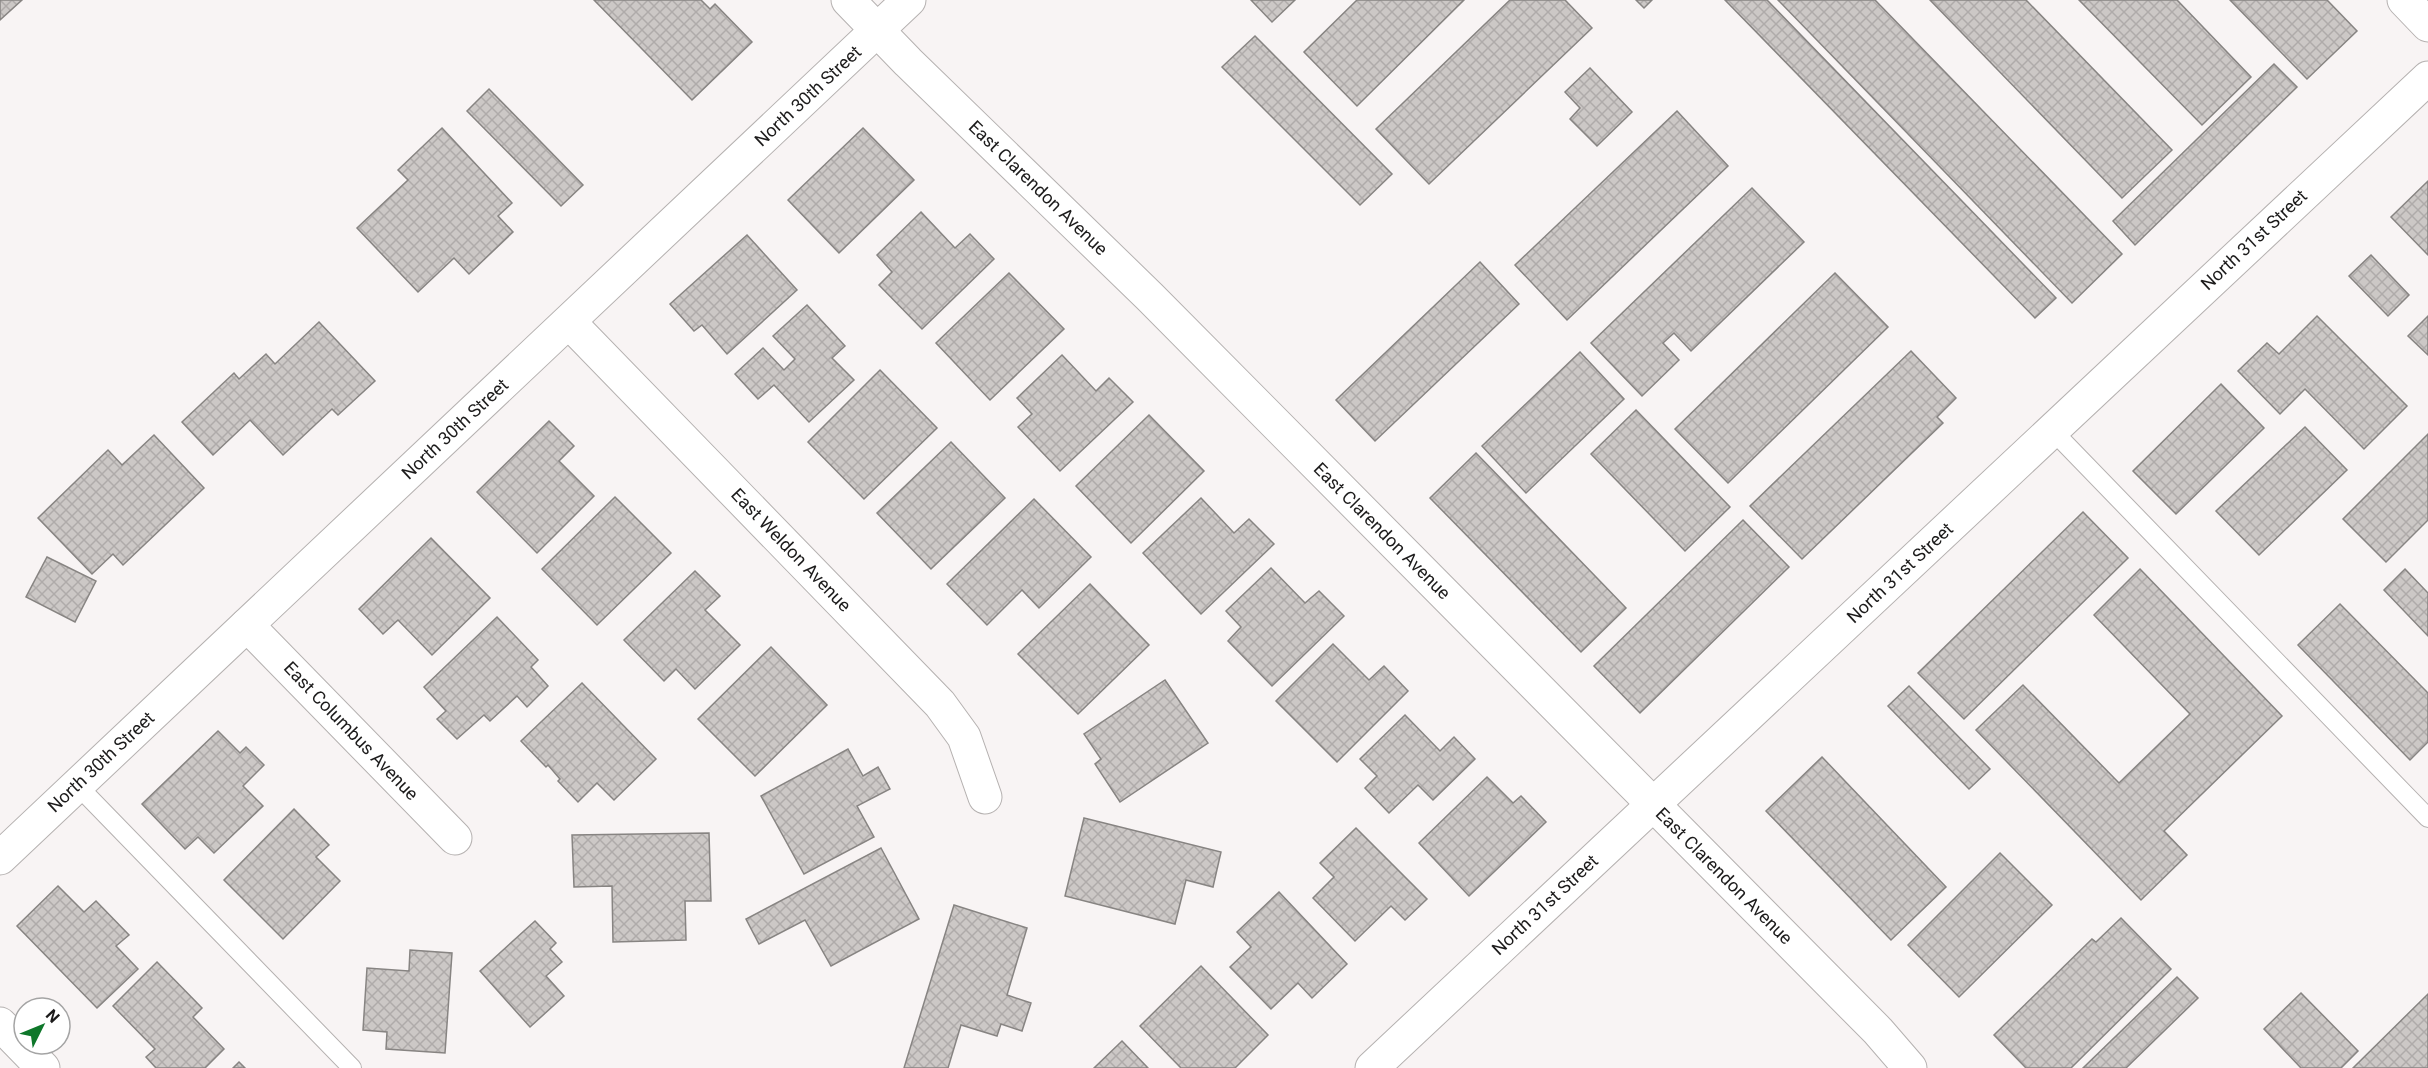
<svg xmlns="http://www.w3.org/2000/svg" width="2428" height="1068" viewBox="0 0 2428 1068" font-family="Roboto,sans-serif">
  <defs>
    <pattern id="building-cross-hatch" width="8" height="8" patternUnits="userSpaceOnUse" patternTransform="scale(1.5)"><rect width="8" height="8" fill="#ccc8c6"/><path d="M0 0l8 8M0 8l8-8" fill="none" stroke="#afabaa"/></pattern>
  </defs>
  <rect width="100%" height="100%" fill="#f8f4f4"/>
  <!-- building -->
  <g fill="url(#building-cross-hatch)" stroke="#878482" stroke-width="1.5">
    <polygon points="0,0 22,0 0,20"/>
    <polygon points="594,0 701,0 710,9 715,4 752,42 692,100"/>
    <polygon points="1251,0 1295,0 1272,22"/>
    <polygon points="1357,0 1464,0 1357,106 1304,52"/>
    <polygon points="1510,0 1565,0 1592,28 1429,184 1376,129"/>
    <polygon points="1636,0 1652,0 1644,8"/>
    <polygon points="1725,0 1767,0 2056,298 2035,318"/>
    <polygon points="1778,0 1875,0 2122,254 2072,303"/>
    <polygon points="1930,0 2026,0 2172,150 2122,198"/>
    <polygon points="2079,0 2177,0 2251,77 2202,125"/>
    <polygon points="2230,0 2327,0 2357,31 2307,79"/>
    <polygon points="1255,36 1392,174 1360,205 1222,67"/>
    <polygon points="2274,64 2297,87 2135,245 2113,221"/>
    <polygon points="1590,68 1632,112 1597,146 1570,119 1580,108 1565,92"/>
    <polygon points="489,89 583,185 561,206 467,111"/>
    <polygon points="1677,111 1728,166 1567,320 1515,265"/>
    <polygon points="442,128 512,203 498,216 513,232 469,274 454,258 418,292 357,228 408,180 398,170"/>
    <polygon points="863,128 914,180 839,253 788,200"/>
    <polygon points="2428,181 2428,255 2391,217"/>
    <polygon points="1752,188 1804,242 1691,351 1674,333 1663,343 1679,360 1642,396 1591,343"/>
    <polygon points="921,212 955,248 970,234 994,259 922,329 879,285 892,272 877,255"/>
    <polygon points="747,235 797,290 727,354 702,325 694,331 670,304"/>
    <polygon points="2371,255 2409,295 2388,316 2349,276"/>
    <polygon points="1480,262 1519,304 1375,441 1336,400"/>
    <polygon points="1009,273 1064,329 990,400 936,343"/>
    <polygon points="1835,273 1888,327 1728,483 1675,429"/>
    <polygon points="807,305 845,346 832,358 854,380 809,422 774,385 758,399 735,374 763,348 784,370 795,359 773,336"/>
    <polygon points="2317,316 2407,406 2364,449 2305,389 2280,414 2238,371 2267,343 2279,354"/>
    <polygon points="2428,316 2428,355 2408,336"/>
    <polygon points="319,322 375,381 338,415 332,409 283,455 250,420 213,455 182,422 234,373 239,379 266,354 275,364"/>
    <polygon points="1911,351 1956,398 1937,417 1943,423 1802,559 1750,506"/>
    <polygon points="1580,352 1624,399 1526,493 1482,446"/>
    <polygon points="1062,355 1096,391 1109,378 1133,402 1060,471 1018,427 1032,414 1017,398"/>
    <polygon points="880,370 937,428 864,499 808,442"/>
    <polygon points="2221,384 2264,428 2176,514 2133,471"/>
    <polygon points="1636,410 1730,507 1685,551 1591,454"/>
    <polygon points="1149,415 1204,471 1131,543 1076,486"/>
    <polygon points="549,421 574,446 559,461 594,496 537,553 477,492"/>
    <polygon points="2305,427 2347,470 2259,555 2216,511"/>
    <polygon points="2428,434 2428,520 2386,562 2343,519"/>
    <polygon points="154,435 204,488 123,565 113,554 92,574 38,518 108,450 122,465"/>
    <polygon points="951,442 1005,498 931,569 877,513"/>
    <polygon points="1476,453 1626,608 1581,652 1430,498"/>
    <polygon points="615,497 671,553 597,625 542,569"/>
    <polygon points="1201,498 1234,533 1249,519 1274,544 1201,614 1143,553"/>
    <polygon points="1034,499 1091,557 1039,608 1022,590 987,625 947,584"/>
    <polygon points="2083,512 2128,558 1964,719 1918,673"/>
    <polygon points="1743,520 1789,567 1640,713 1594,666"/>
    <polygon points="431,538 490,598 432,655 398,620 383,634 359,609"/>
    <polygon points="47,557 96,581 75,622 26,597"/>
    <polygon points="1271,568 1305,603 1319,591 1344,616 1272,686 1228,641 1241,627 1226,611"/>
    <polygon points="2140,569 2282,716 2164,831 2187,855 2141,900 1976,730 2023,685 2119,783 2190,714 2094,615"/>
    <polygon points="2405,569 2428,593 2428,636 2384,590"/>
    <polygon points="695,571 720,596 705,610 740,645 695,689 676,669 664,681 624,640"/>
    <polygon points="1090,584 1149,645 1078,714 1018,654"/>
    <polygon points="2340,604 2428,693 2428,742 2410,760 2298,645"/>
    <polygon points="497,617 538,660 531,667 548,686 527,707 517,696 490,721 484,715 457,739 437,719 446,711 424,687"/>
    <polygon points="1333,644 1369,680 1384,666 1408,691 1337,762 1276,701"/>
    <polygon points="771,647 827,705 755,776 698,719"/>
    <polygon points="1165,680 1208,743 1120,802 1095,764 1101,759 1084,734"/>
    <polygon points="582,683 656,759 614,800 597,783 578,802 558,781 560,779 548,765 546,767 521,741"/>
    <polygon points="1909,686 1990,769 1969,789 1888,706"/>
    <polygon points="1405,715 1440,751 1454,737 1475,759 1433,800 1418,785 1389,813 1365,788 1377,776 1360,759"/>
    <polygon points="218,731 240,753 246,747 264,765 243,786 263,806 214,853 198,837 185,849 142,804"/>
    <polygon points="848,749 863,776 878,767 890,789 857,806 874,837 804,874 761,796"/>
    <polygon points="1822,757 1946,887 1891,940 1766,811"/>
    <polygon points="1487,777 1513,803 1521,796 1546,822 1469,896 1419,843"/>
    <polygon points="294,809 329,845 316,857 340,881 283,939 224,880"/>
    <polygon points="1084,818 1221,852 1213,887 1186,880 1175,924 1065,896"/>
    <polygon points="1356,828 1427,899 1405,920 1391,906 1355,941 1313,898 1334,877 1320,863"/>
    <polygon points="709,833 711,901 685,901 686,940 613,942 612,886 574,887 572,835"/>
    <polygon points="881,848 919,919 831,966 805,920 759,944 746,919"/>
    <polygon points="2000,853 2052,905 1959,997 1908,945"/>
    <polygon points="58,886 84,912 96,901 129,935 116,946 138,969 97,1008 17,926"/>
    <polygon points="1279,892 1347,964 1312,998 1298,983 1271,1009 1230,967 1251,947 1237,932"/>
    <polygon points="954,905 1027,928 1007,995 1031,1003 1022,1031 1001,1024 997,1036 961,1025 948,1068 904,1068"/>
    <polygon points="2121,918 2171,969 2071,1068 2026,1068 1994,1035 2092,939 2096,942"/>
    <polygon points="535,921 556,943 550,949 562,962 546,976 564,996 530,1027 480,971"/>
    <polygon points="410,950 452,953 445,1053 386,1049 387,1032 363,1030 367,968 409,971"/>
    <polygon points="157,962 202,1008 193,1017 224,1049 205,1068 156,1068 146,1057 155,1049 113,1006"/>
    <polygon points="1201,966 1268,1035 1235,1068 1181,1068 1140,1026"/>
    <polygon points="2177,977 2198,998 2126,1068 2083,1068"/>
    <polygon points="2301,993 2358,1051 2341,1068 2301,1068 2264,1029"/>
    <polygon points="2428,994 2428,1068 2353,1068"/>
    <polygon points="1122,1041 1148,1068 1094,1068"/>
    <polygon points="239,1062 245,1068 233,1068"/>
  </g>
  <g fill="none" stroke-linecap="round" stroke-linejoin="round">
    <!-- lane casing -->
    <g stroke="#b5b1b0" stroke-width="20">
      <g id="lane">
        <polyline points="2052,430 2428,818"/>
        <polyline points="77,785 352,1068"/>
      </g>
    </g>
    <!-- street casing -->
    <g stroke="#b5b1b0" stroke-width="35">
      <g id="street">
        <polyline points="848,0 908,62 1150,297 1878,1031 1910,1068"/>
        <polyline points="2404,0 2428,25"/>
        <polyline points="569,322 940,704 964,737 985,797"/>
        <polyline points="247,625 455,838"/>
        <polyline points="0,858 909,0"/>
        <polyline points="0,1024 43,1068"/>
        <polyline points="1372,1068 2428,78"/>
      </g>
    </g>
    <!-- lane -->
    <use href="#lane" stroke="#fff" stroke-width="18"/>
    <!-- street -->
    <use href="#street" stroke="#fff" stroke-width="33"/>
  </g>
  <g text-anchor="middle" stroke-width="6" stroke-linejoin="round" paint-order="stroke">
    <!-- street labels -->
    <g font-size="18" fill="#1c1b1b" stroke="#fff">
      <text transform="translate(808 96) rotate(-43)" y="6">North 30th Street</text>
      <text transform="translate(1038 188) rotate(44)" y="6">East Clarendon Avenue</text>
      <text transform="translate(2254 240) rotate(-43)" y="6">North 31st Street</text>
      <text transform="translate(455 429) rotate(-43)" y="6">North 30th Street</text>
      <text transform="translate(1382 531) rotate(45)" y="6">East Clarendon Avenue</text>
      <text transform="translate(791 550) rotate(46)" y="6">East Weldon Avenue</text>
      <text transform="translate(1900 573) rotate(-43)" y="6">North 31st Street</text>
      <text transform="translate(351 731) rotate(46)" y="6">East Columbus Avenue</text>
      <text transform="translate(101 762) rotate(-43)" y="6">North 30th Street</text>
      <text transform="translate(1724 876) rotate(45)" y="6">East Clarendon Avenue</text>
      <text transform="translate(1545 905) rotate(-43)" y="6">North 31st Street</text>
    </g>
  </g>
  <!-- north arrow -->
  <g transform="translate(42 1026) rotate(47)"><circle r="28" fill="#ffffff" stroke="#a4a4a4" stroke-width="1.5"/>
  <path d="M0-4.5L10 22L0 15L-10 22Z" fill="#0e772a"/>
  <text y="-9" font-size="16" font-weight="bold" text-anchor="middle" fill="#1c1b1b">N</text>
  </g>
</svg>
